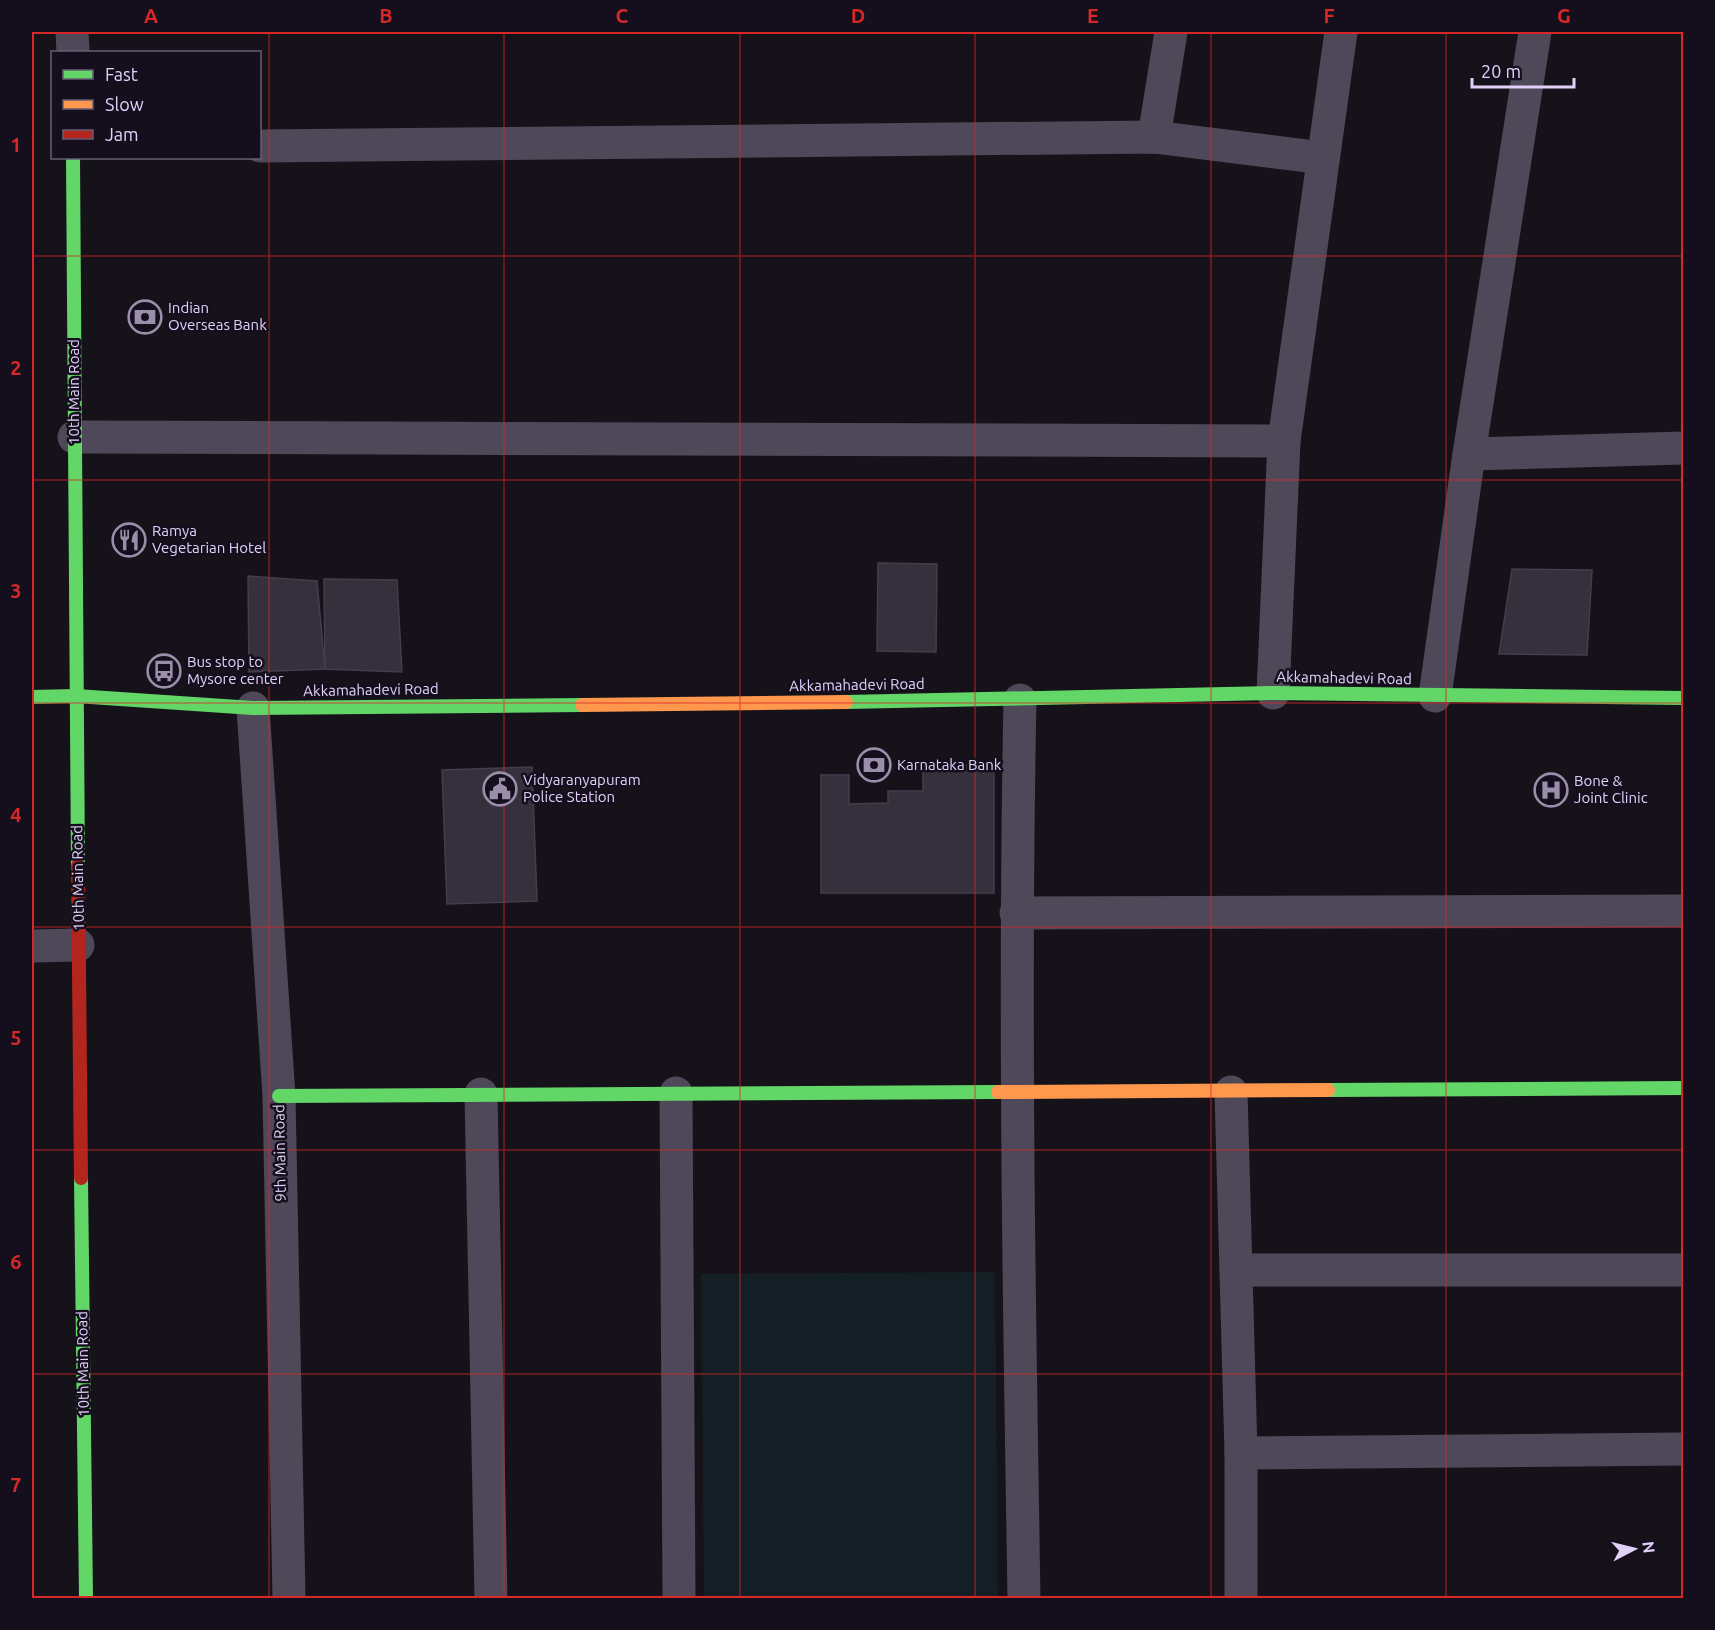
<svg xmlns="http://www.w3.org/2000/svg" width="1715" height="1630" viewBox="0 0 1715 1630" font-family="Ubuntu,sans-serif">
  <rect width="100%" height="100%" fill="#16121a"/>
  <!-- green -->
  <polygon fill="#131f24" points="995,1272 998,1598 704,1598 701,1274"/>
  <!-- building -->
  <g fill="#35303c" stroke="#443d4d" stroke-width="1.5">
    <polygon points="878,563 937,564 936,652 877,651"/>
    <polygon points="1512,569 1592,570 1587,655 1499,654"/>
    <polygon points="248,576 317,581 325,669 249,672"/>
    <polygon points="324,579 397,580 402,672 325,669"/>
    <polygon points="923,765 994,765 994,893 821,893 821,775 849,775 849,804 888,803 888,791 923,791"/>
    <polygon points="532,767 537,901 447,904 442,770"/>
  </g>
  <g fill="none" stroke-linecap="round" stroke-linejoin="round">
    <!-- street -->
    <g stroke="#4e4859" stroke-width="33">
      <polyline points="72,32 73,52"/>
      <polyline points="1154,137 1171,32"/>
      <polyline points="260,146 1154,137 1323,158"/>
      <polyline points="74,437 1284,441"/>
      <polyline points="1469,454 1684,448"/>
      <polyline points="1273,693 1284,441 1341,32"/>
      <polyline points="1435,696 1469,454 1535,32"/>
      <path d="M1020,700C1014,1000 1019,1299 1024,1598"/>
      <polyline points="253,708 279,1096 289,1598"/>
      <polyline points="1016,913 1684,911"/>
      <polyline points="32,946 78,945"/>
      <polyline points="1231,1092 1241,1453 1241,1598"/>
      <polyline points="676,1093 679,1598"/>
      <polyline points="481,1094 491,1598"/>
      <polyline points="1236,1270 1684,1270"/>
      <polyline points="1241,1453 1684,1449"/>
    </g>
    <!-- fast -->
    <g stroke="#63d668" stroke-width="14">
      <polyline points="73,158 78,866"/>
      <polyline points="32,697 76,696 253,708 582,705"/>
      <polyline points="846,702 1273,693 1684,698"/>
      <polyline points="1328,1090 1684,1088"/>
      <polyline points="279,1096 998,1092"/>
      <polyline points="81,1178 86,1598"/>
    </g>
    <!-- slow -->
    <g stroke="#ff974d" stroke-width="14">
      <polyline points="582,705 846,702"/>
      <polyline points="998,1092 1328,1090"/>
    </g>
    <!-- jam -->
    <polyline stroke="#b3261e" stroke-width="14" points="78,866 81,1178"/>
  </g>
  <!-- grid -->
  <path fill="none" stroke="#d62828" stroke-width="1.5" stroke-opacity="0.55" d="M269,32V1598M504,32V1598M740,32V1598M975,32V1598M1211,32V1598M1446,32V1598M32,256H1684M32,480H1684M32,703H1684M32,927H1684M32,1150H1684M32,1374H1684"/>
  <!-- icons -->
  <defs>
    <g id="bank-ring" transform="scale(1.725)"><circle r="9.5" fill="#150f1d" stroke="#9a8eab" stroke-width="1.5"/><path d="M-6-4H6V4H-6ZM0-2.3a2.3 2.3 0 1 0 0 4.6a2.3 2.3 0 1 0 0-4.6Z" fill="#9a8eab"/></g>
    <g id="restaurant-ring" transform="scale(1.725)"><circle r="9.5" fill="#150f1d" stroke="#9a8eab" stroke-width="1.5"/><path d="M-5-6h1v4h1v-4h1v4h1v-4h1v5L-1.5 .5V6h-2V.5L-5-1ZM5-6V6H3V1.5H1.5Q1.5-4 5-6Z" fill="#9a8eab"/></g>
    <g id="bus-ring" transform="scale(1.725)"><circle r="9.5" fill="#150f1d" stroke="#9a8eab" stroke-width="1.5"/><path d="M-5-6H5V4H4V6H2V4H-2V6H-4V4H-5ZM-3.5-4V0h7V-4ZM-3.5 1.2v1.5H-2V1.2ZM2 1.2v1.5H3.5V1.2Z" fill="#9a8eab"/></g>
    <g id="civic-ring" transform="scale(1.725)"><circle r="9.5" fill="#150f1d" stroke="#9a8eab" stroke-width="1.5"/><path d="M-.6-6.5H3V-4.5H.6V-3L4-1V1h2V6H-6V1h2V-1L-.6-3ZM-1.2 2.5V6h2.4V2.5Z" fill="#9a8eab"/></g>
    <g id="hospital-ring" transform="scale(1.725)"><circle r="9.5" fill="#150f1d" stroke="#9a8eab" stroke-width="1.5"/><path d="M-5-5h3v3.5h4V-5h3V5h-3V1.5h-4V5h-3Z" fill="#9a8eab"/></g>
  </defs>
  <g fill-rule="evenodd">
    <use href="#bank-ring" x="145" y="317"/>
    <use href="#restaurant-ring" x="129" y="540"/>
    <use href="#bus-ring" x="164" y="671"/>
    <use href="#bank-ring" x="874" y="765"/>
    <use href="#civic-ring" x="500" y="789"/>
    <use href="#hospital-ring" x="1551" y="790"/>
  </g>
  <g text-anchor="middle" stroke-width="5" stroke-linejoin="round" paint-order="stroke">
    <!-- poi labels -->
    <g font-size="15" fill="#e1d1f9" stroke="#150f1d" text-anchor="start">
      <text x="168" y="313">Indian<tspan x="168" dy="17">Overseas Bank</tspan></text>
      <text x="152" y="536">Ramya<tspan x="152" dy="17">Vegetarian Hotel</tspan></text>
      <text x="187" y="667">Bus stop to<tspan x="187" dy="17">Mysore center</tspan></text>
      <text x="897" y="770">Karnataka Bank</text>
      <text x="523" y="785">Vidyaranyapuram<tspan x="523" dy="17">Police Station</tspan></text>
      <text x="1574" y="786">Bone &amp;<tspan x="1574" dy="17">Joint Clinic</tspan></text>
    </g>
    <!-- street labels -->
    <g font-size="15" fill="#e1d1f9" stroke="#150f1d">
      <text transform="translate(74 392) rotate(-90)" y="5">10th Main Road</text>
      <text transform="translate(1344 678) rotate(1)" y="5">Akkamahadevi Road</text>
      <text transform="translate(857 685) rotate(-1)" y="5">Akkamahadevi Road</text>
      <text transform="translate(371 690) rotate(-1)" y="5">Akkamahadevi Road</text>
      <text transform="translate(78 878) rotate(-91)" y="5">10th Main Road</text>
      <text transform="translate(280 1153) rotate(-91)" y="5">9th Main Road</text>
      <text transform="translate(83 1364) rotate(-91)" y="5">10th Main Road</text>
    </g>
  </g>
  <!-- border -->
  <rect width="1715" height="1630" fill="none" stroke="#150f1d" stroke-width="66"/>
  <!-- legend -->
  <rect x="51" y="51" width="210" height="108" fill="#150f1d" stroke="#675d75" stroke-width="1.5"/>
  <rect x="63" y="70" width="30" height="9" fill="#63d668" stroke="#675d75" stroke-width="1.5"/>
  <text x="105" y="81" font-size="18" fill="#e1d1f9">Fast</text>
  <rect x="63" y="100" width="30" height="9" fill="#ff974d" stroke="#675d75" stroke-width="1.5"/>
  <text x="105" y="111" font-size="18" fill="#e1d1f9">Slow</text>
  <rect x="63" y="130" width="30" height="9" fill="#b3261e" stroke="#675d75" stroke-width="1.5"/>
  <text x="105" y="141" font-size="18" fill="#e1d1f9">Jam</text>
  <!-- north arrow -->
  <g transform="translate(1634 1549) rotate(83)" stroke="#150f1d" stroke-width="4.5" paint-order="stroke">
  <path d="M0-4.5L10 22L0 15L-10 22Z" fill="#e1d1f9"/>
  <text y="-9" font-size="16" font-weight="bold" text-anchor="middle" fill="#e1d1f9">N</text>
  </g>
  <!-- scale -->
  <path d="M1472 78v9h102v-9" fill="none" stroke="#e1d1f9" stroke-width="3"/>
  <text x="1481" y="78" font-size="18" fill="#e1d1f9" stroke="#150f1d" stroke-width="4.5" paint-order="stroke">20 m</text>
  <rect x="33" y="33" width="1649" height="1564" fill="none" stroke="#d62828" stroke-width="2"/>
  <g font-size="20" text-anchor="middle" font-weight="bold" fill="#d62828">
    <text x="151" y="23">A</text>
    <text x="386" y="23">B</text>
    <text x="622" y="23">C</text>
    <text x="858" y="23">D</text>
    <text x="1093" y="23">E</text>
    <text x="1329" y="23">F</text>
    <text x="1564" y="23">G</text>
    <text x="16" y="152">1</text>
    <text x="16" y="375">2</text>
    <text x="16" y="598">3</text>
    <text x="16" y="822">4</text>
    <text x="16" y="1045">5</text>
    <text x="16" y="1269">6</text>
    <text x="16" y="1492">7</text>
  </g>
</svg>
